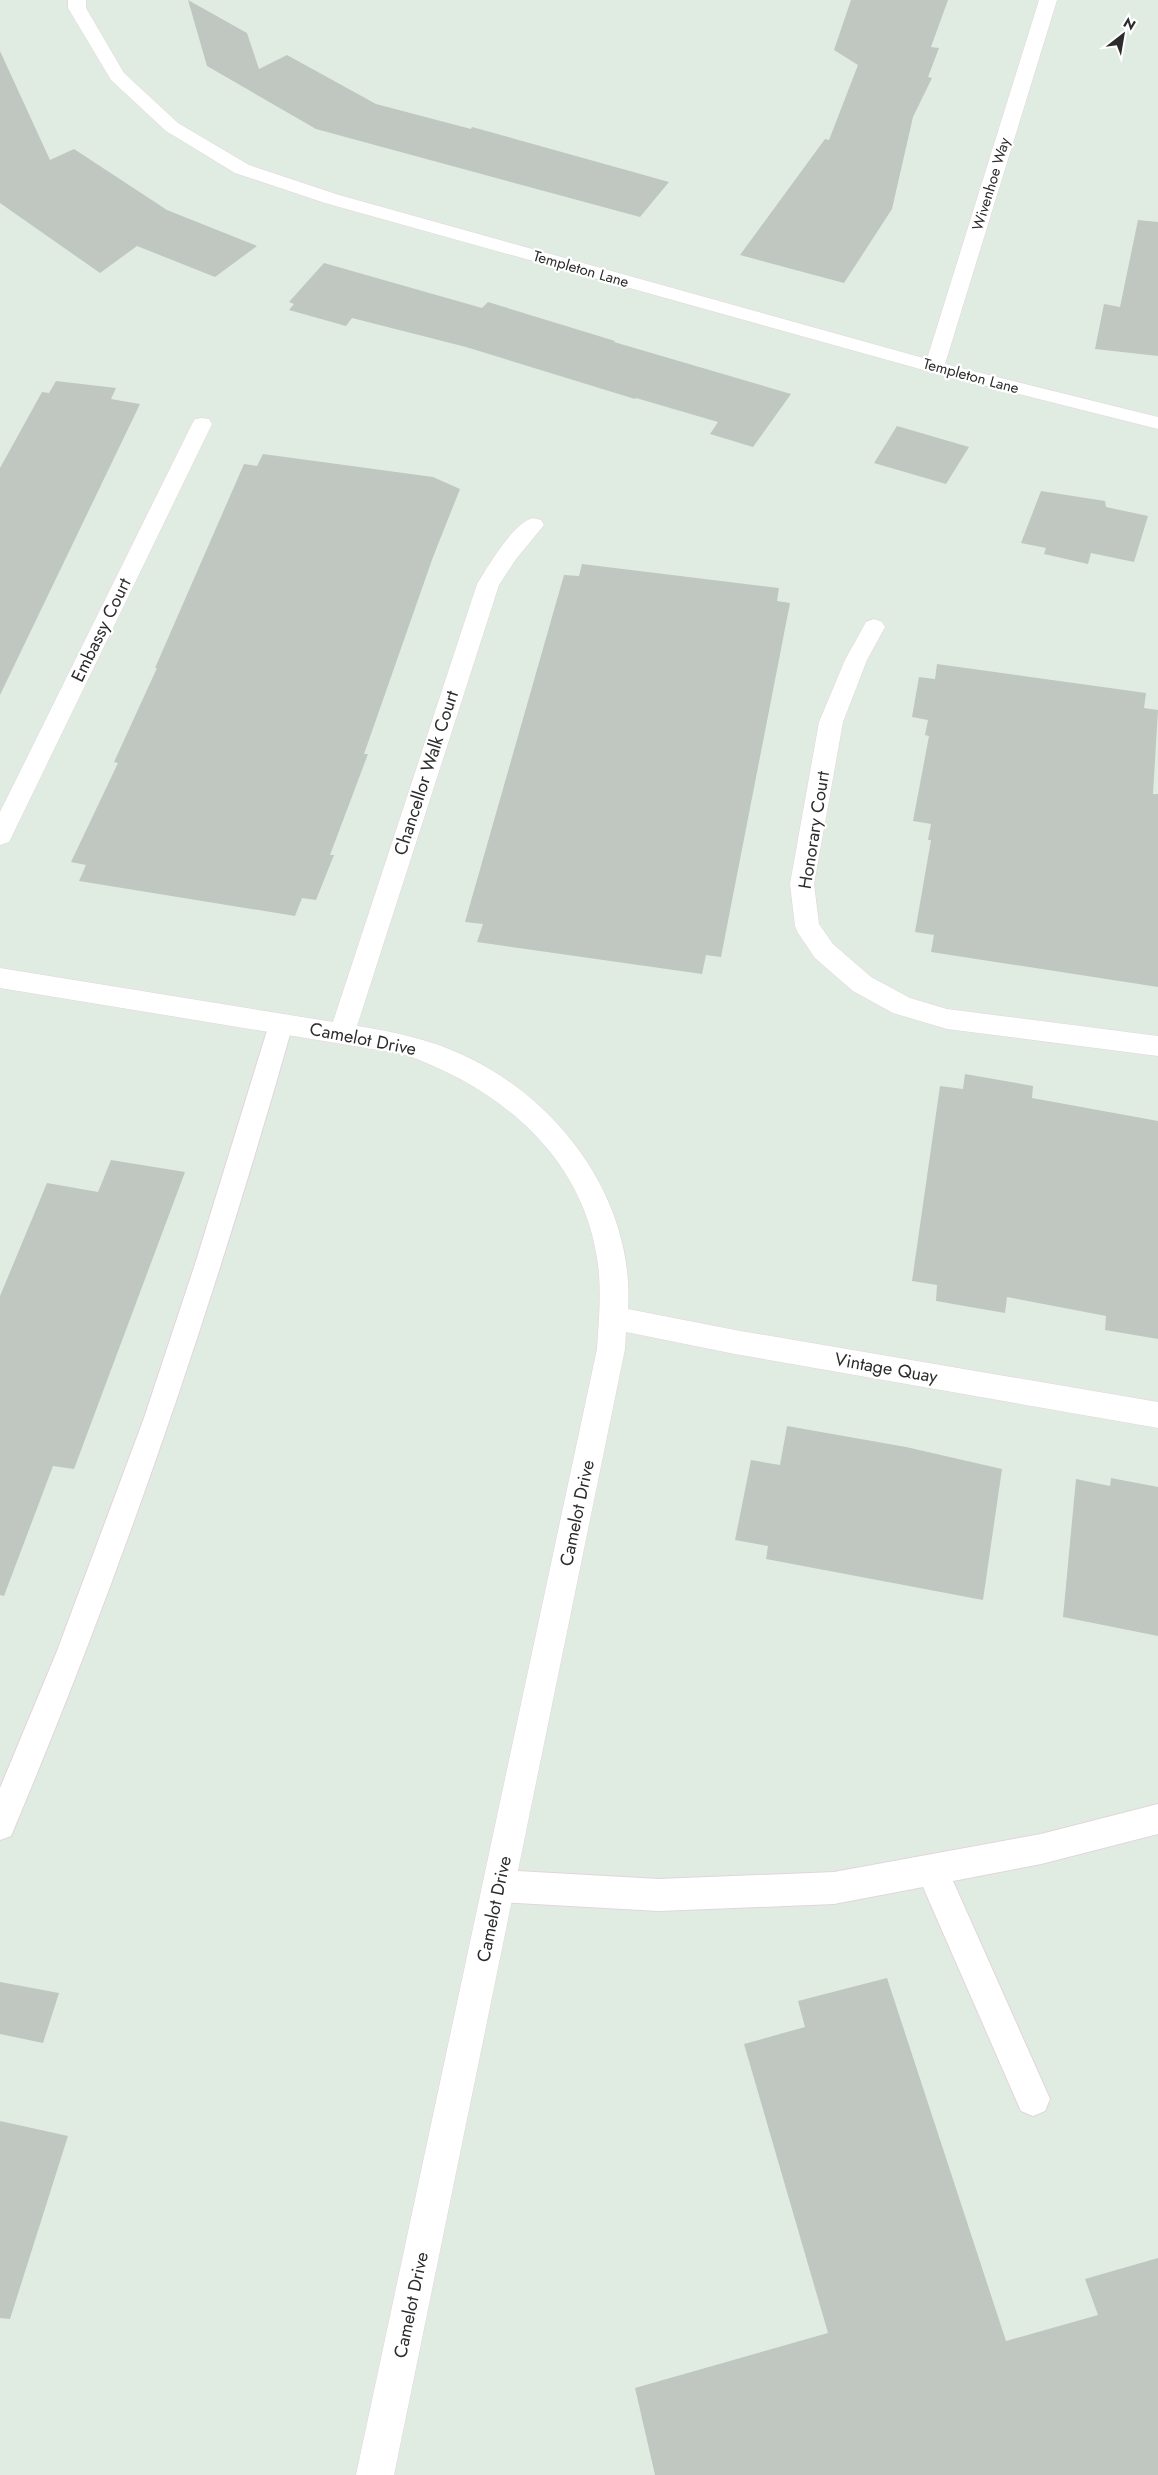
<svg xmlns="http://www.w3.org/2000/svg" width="1158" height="2475" viewBox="0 0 1158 2475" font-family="Jost,sans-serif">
  <rect width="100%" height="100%" fill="#e0ece2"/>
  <!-- building -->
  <g fill="#bfc7c0">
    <polygon points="188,0 247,33 259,69 287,55 376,104 471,129 472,127 669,182 640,217 316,129 207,66"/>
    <polygon points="851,0 948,0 931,47 939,48 928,77 932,78 913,117 892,209 844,283 740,255 825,139 829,140 858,65 834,50"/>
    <polygon points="0,51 50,160 74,149 167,210 257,246 215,277 137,246 100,273 0,203"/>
    <polygon points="1138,220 1158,222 1158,356 1095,349 1104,304 1120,307"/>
    <polygon points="324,263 482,308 488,302 615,341 614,342 791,394 753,447 710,434 718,422 636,398 635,399 466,347 352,318 346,326 289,310 294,304 289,302"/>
    <polygon points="56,381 116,388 111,399 140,404 0,695 0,468 42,392 49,393"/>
    <polygon points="897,426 969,447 946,484 874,463"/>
    <polygon points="263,454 433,477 460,489 433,557 364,754 368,754 330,855 334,855 316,900 302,898 295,916 79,881 86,865 71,862 118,763 114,762 157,668 155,668 244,464 257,466"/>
    <polygon points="1041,491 1105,501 1106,507 1148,516 1134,562 1091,553 1088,564 1044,554 1046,548 1021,543"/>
    <polygon points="582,564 779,588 777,601 790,603 721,957 706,955 702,974 477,942 483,924 465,922 564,575 579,576"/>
    <polygon points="937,664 1146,693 1144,708 1158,710 1153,794 1158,794 1158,987 931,952 934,935 915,932 931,840 928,840 931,824 913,821 929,736 925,735 928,720 912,717 919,677 935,679"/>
    <polygon points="965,1074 1033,1086 1032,1098 1158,1121 1158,1339 1105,1330 1106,1316 1007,1297 1005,1313 936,1301 937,1285 912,1281 940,1086 963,1089"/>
    <polygon points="111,1160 185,1172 74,1469 53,1466 4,1596 0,1595 0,1296 47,1183 98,1192"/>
    <polygon points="787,1426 906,1447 1002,1469 983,1600 766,1559 768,1546 735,1540 751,1460 780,1465"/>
    <polygon points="1111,1478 1158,1487 1158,1636 1063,1617 1076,1479 1110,1486"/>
    <polygon points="887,1978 1006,2341 1098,2315 1085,2279 1158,2258 1158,2475 655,2475 635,2388 828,2333 744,2044 805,2027 798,2001"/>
    <polygon points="0,1982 59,1993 43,2043 0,2034"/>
    <polygon points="0,2121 68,2136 10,2319 0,2318"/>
  </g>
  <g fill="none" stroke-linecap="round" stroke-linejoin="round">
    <!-- lane casing -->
    <g stroke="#e2d5dd" stroke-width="2">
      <g id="lane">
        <path d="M281,1014L290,1017L293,1024C215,1300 123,1571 11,1836L0,1840V1788L57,1651L144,1418L196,1261L269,1024L272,1017Z"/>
        <polygon points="1158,1804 1158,1834 1041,1864 953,1881 1050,2099 1045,2111 1033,2116 1021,2111 923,1887 834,1904 659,1911 499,1902 488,1897 483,1886 488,1875 499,1870 659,1879 834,1872 1041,1834"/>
      </g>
    </g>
    <!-- street casing -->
    <g stroke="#e2d5dd" stroke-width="1">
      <g id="street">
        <polygon points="68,0 86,0 86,8 124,73 178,123 249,165 339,195 927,359 1039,0 1057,0 945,364 1158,417 1158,429 927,371 325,203 235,173 166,131 111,80 68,8"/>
        <polygon points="202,418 209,419 212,424 12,836 9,842 0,845 0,812 192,424 195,419"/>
        <path d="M533,518L541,520L544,525L516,559L499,585L357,1026C394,1032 429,1039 463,1055C559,1099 635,1200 628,1309L735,1330L1158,1402V1428L735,1354L626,1332L625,1349L394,2475H356L597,1349C599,1319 602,1288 597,1258C581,1154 498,1087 403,1054L0,988V968L333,1022L477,584C488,566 513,523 533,518Z"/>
        <polygon points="874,619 882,622 885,627 867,660 843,722 814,884 819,924 833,944 871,977 910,998 947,1009 1158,1036 1158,1056 947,1029 893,1013 853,991 815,958 798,933 795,926 790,884 819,722 845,660 866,622"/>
      </g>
    </g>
    <!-- lane -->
    <use href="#lane" fill="#fff" fill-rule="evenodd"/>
    <!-- street -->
    <use href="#street" fill="#fff" fill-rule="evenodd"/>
  </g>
  <g text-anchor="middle" stroke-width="4.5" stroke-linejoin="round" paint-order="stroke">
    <!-- far-street labels -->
    <g font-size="15" fill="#2c2c2c" stroke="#fff">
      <text transform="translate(991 184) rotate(-73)" y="5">Wivenhoe Way</text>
      <text transform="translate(581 269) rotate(16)" y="5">Templeton Lane</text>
      <text transform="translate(971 376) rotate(15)" y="5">Templeton Lane</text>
    </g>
    <!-- street labels -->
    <g font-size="18" fill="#2c2c2c" stroke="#fff">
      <text transform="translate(101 630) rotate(-64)" y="6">Embassy Court</text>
      <text transform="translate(426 773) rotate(-72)" y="6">Chancellor Walk Court</text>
      <text transform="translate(814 830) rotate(-81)" y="6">Honorary Court</text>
      <text transform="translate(363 1039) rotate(11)" y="6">Camelot Drive</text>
      <text transform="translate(886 1368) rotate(10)" y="6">Vintage Quay</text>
      <text transform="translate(577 1513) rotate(-78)" y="6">Camelot Drive</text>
      <text transform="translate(494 1909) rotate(-78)" y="6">Camelot Drive</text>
      <text transform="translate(411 2305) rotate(-78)" y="6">Camelot Drive</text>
    </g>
  </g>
  <!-- north arrow -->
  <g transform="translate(1123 35) rotate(31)" stroke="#ffffff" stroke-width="4" paint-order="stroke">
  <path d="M0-4L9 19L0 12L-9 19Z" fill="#2c2c2c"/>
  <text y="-8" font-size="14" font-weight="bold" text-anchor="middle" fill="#2c2c2c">N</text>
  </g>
</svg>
